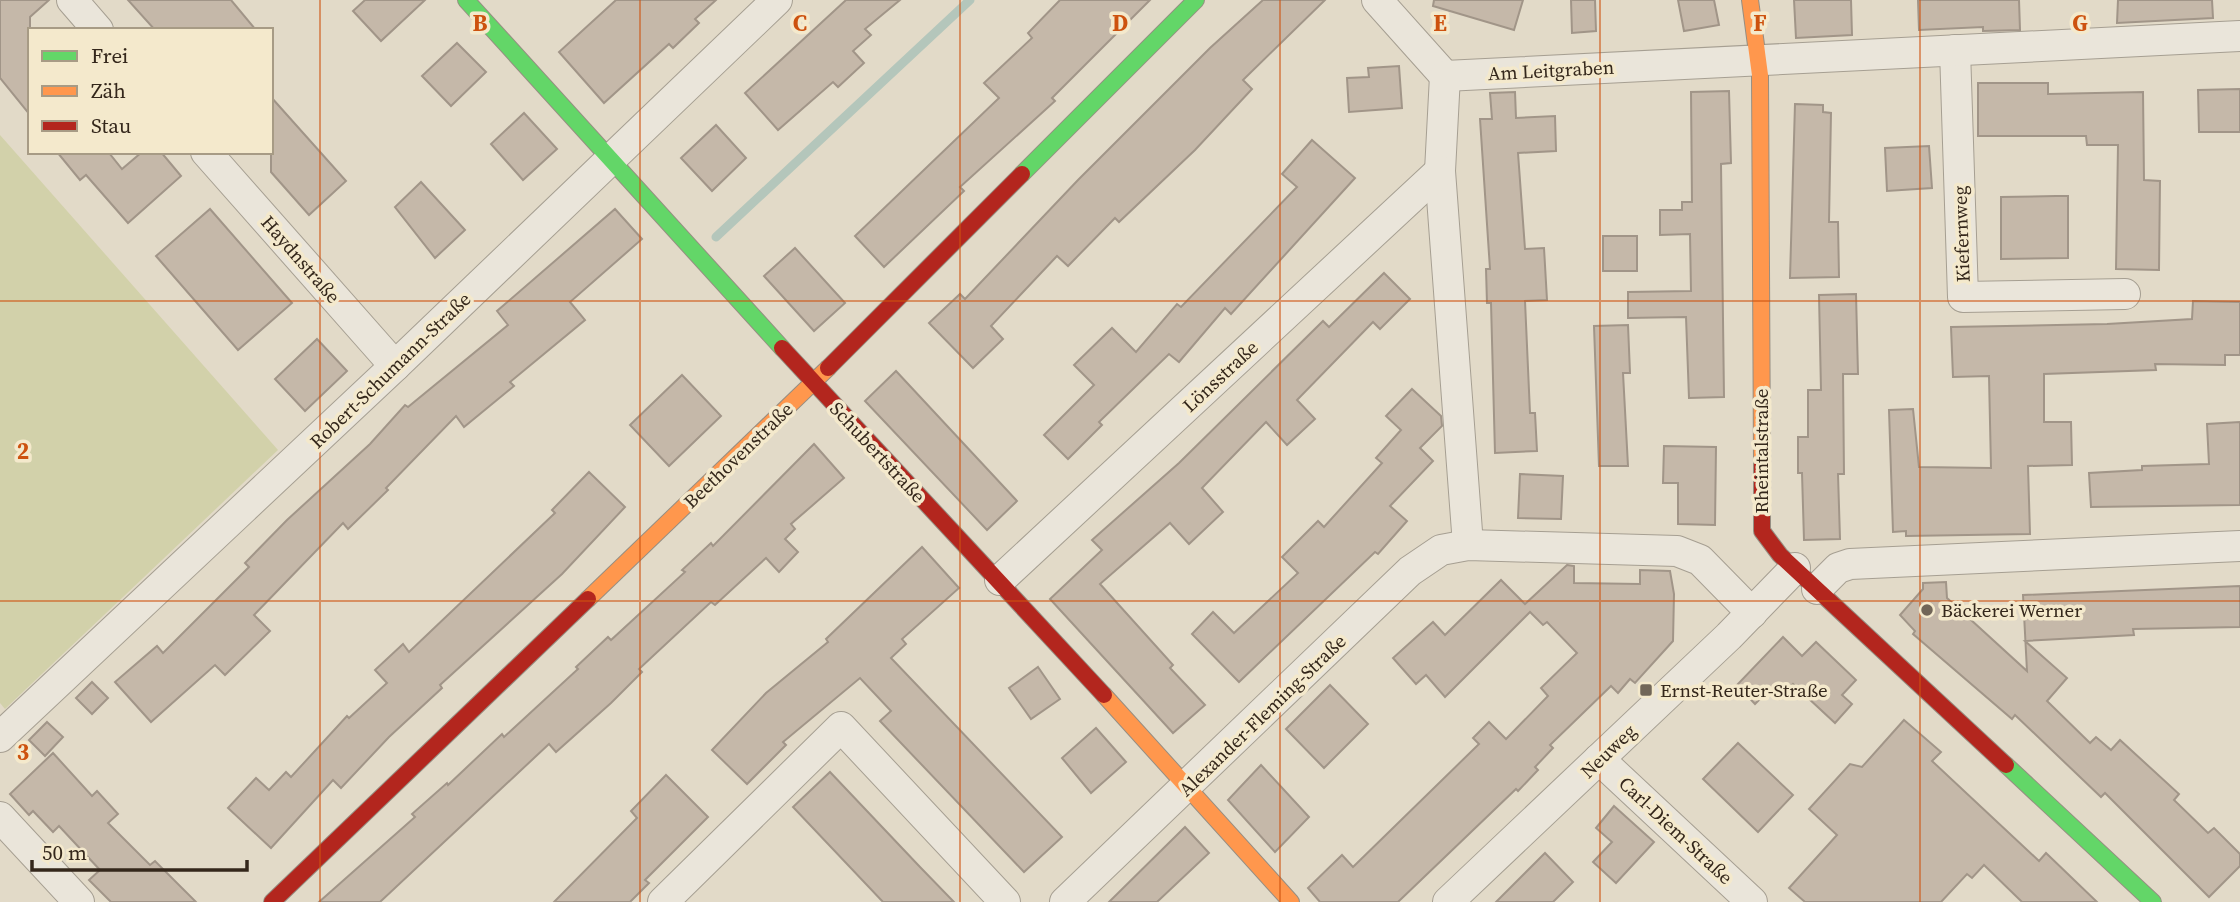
<svg xmlns="http://www.w3.org/2000/svg" width="2240" height="902" viewBox="0 0 2240 902" font-family="'Source Serif 4',serif">
  <rect width="100%" height="100%" fill="#e2dac8"/>
  <!-- green -->
  <polygon fill="#d2d1aa" points="0,135 278,450 5,709 0,703"/>
  <g fill="none" stroke-linecap="round" stroke-linejoin="round">
    <!-- stream -->
    <polyline stroke="#b4c6bb" stroke-width="9" points="716,237 970,0"/>
  </g>
  <!-- building -->
  <g fill="#c5b8a9" stroke="#a19588" stroke-width="2">
    <polygon points="0,0 49,0 30,17 30,115 0,78"/>
    <polygon points="128,0 231,0 256,30 155,30"/>
    <polygon points="365,0 425,0 381,41 353,11"/>
    <polygon points="616,0 716,0 695,19 699,23 673,48 669,44 604,103 559,52"/>
    <polygon points="846,0 900,0 865,29 871,35 853,51 864,63 838,87 833,82 778,130 745,93"/>
    <polygon points="1060,0 1150,0 1052,98 1055,101 960,187 964,191 884,267 855,236 999,98 984,83 1032,38 1028,33"/>
    <polygon points="1263,0 1325,0 1243,80 1252,89 1195,150 1119,222 1115,218 1068,266 1057,256 991,326 1003,339 973,368 929,323 960,294 965,299 1078,180 1210,48"/>
    <polygon points="1434,0 1523,0 1514,30 1433,6"/>
    <polygon points="1571,0 1595,0 1596,31 1572,33"/>
    <polygon points="1678,0 1714,0 1719,25 1684,31"/>
    <polygon points="1794,0 1851,0 1852,35 1796,38"/>
    <polygon points="1918,0 2019,0 2020,30 1983,31 1983,27 1919,30"/>
    <polygon points="2118,0 2212,0 2213,18 2117,23"/>
    <polygon points="457,43 486,72 451,106 422,76"/>
    <polygon points="1399,66 1402,108 1349,112 1347,78 1369,77 1368,68"/>
    <polygon points="1978,83 2048,83 2048,94 2143,92 2144,180 2160,181 2159,270 2116,269 2118,145 2087,145 2086,136 1978,136"/>
    <polygon points="2240,89 2240,132 2199,132 2198,90"/>
    <polygon points="1729,91 1731,163 1721,164 1724,397 1689,398 1686,317 1628,318 1628,292 1691,291 1690,234 1660,235 1660,210 1682,210 1682,202 1692,202 1691,92"/>
    <polygon points="1515,92 1516,118 1555,116 1556,151 1518,153 1525,249 1544,248 1547,300 1525,301 1530,413 1535,413 1537,451 1495,453 1491,303 1487,303 1486,269 1490,269 1480,119 1492,119 1490,93"/>
    <polygon points="271,97 346,181 309,215 271,172"/>
    <polygon points="1795,104 1823,105 1823,112 1831,113 1829,222 1838,222 1839,277 1790,278"/>
    <polygon points="524,113 557,149 523,180 491,144"/>
    <polygon points="716,125 746,158 712,191 681,158"/>
    <polygon points="1312,140 1355,178 1231,314 1225,308 1179,362 1169,354 1099,422 1102,425 1068,459 1044,435 1094,385 1074,365 1112,328 1136,352 1177,304 1181,307 1297,187 1282,174"/>
    <polygon points="1929,146 1932,188 1887,191 1885,148"/>
    <polygon points="57,152 112,152 110,154 122,169 142,152 161,152 181,176 128,223 86,175 80,180"/>
    <polygon points="421,182 465,230 435,258 395,207"/>
    <polygon points="2056,196 2068,196 2068,258 2001,259 2001,197"/>
    <polygon points="210,209 292,303 238,350 156,256"/>
    <polygon points="615,209 642,239 570,302 585,320 510,382 514,386 464,427 456,416 386,488 388,490 348,529 343,523 254,615 270,631 225,675 215,665 151,722 115,682 157,646 163,653 249,567 245,563 287,520 370,444 405,405 408,407 508,325 497,311"/>
    <rect x="1603" y="236" width="34" height="35"/>
    <polygon points="795,248 845,303 814,331 764,276"/>
    <polygon points="1384,273 1410,299 1380,329 1373,322 1297,400 1315,419 1287,445 1266,422 1202,488 1223,512 1189,544 1170,523 1100,584 1173,665 1170,668 1205,705 1173,733 1050,599 1102,550 1092,540 1179,463 1323,321 1329,327"/>
    <polygon points="1856,294 1858,374 1843,374 1844,474 1838,474 1840,539 1804,540 1802,473 1798,473 1798,437 1808,437 1808,390 1821,390 1819,295"/>
    <polygon points="2193,301 2240,302 2240,355 2225,355 2225,365 2155,364 2156,370 2044,374 2044,422 2071,422 2072,465 2028,466 2030,534 1906,536 1906,531 1893,532 1889,410 1913,409 1919,467 1991,468 1989,376 1953,377 1951,327 2107,324 2192,319"/>
    <polygon points="1628,325 1630,373 1623,373 1628,466 1599,466 1594,326"/>
    <polygon points="317,339 347,371 305,411 275,379"/>
    <polygon points="896,371 1017,501 987,530 865,401"/>
    <polygon points="682,375 721,416 669,466 630,425"/>
    <polygon points="1412,389 1441,416 1442,426 1420,448 1433,461 1390,506 1407,521 1378,554 1375,552 1239,682 1192,634 1213,612 1234,633 1298,573 1282,557 1318,521 1324,527 1382,463 1376,458 1401,430 1386,416"/>
    <polygon points="2240,422 2240,505 2091,507 2089,473 2142,470 2142,466 2209,464 2207,424"/>
    <polygon points="814,444 844,478 791,524 795,529 785,539 798,552 779,572 766,558 715,605 711,602 639,669 642,672 611,703 556,752 549,744 380,902 319,902 415,817 412,814 447,783 448,785 502,734 504,737 578,669 576,667 608,637 611,640 685,572 682,570 711,543 713,546"/>
    <polygon points="1664,446 1716,447 1715,525 1678,524 1678,483 1663,483"/>
    <polygon points="589,472 625,507 562,574 440,685 442,688 389,737 341,788 333,780 271,848 228,808 256,778 269,790 286,772 291,777 347,716 349,718 387,683 375,670 403,644 409,652 555,513 552,510"/>
    <polygon points="1520,474 1563,476 1561,519 1518,518"/>
    <polygon points="922,547 959,588 902,639 906,644 891,658 1062,837 1024,872 880,721 891,711 860,678 783,742 786,745 747,784 712,750 766,693 828,642 826,639"/>
    <polygon points="1567,565 1574,566 1574,583 1640,584 1640,570 1670,571 1674,594 1673,641 1635,683 1630,679 1618,693 1611,686 1550,745 1553,748 1535,767 1538,770 1518,791 1516,789 1398,902 1320,902 1308,888 1342,855 1353,867 1479,744 1473,738 1489,722 1506,739 1548,696 1541,688 1577,653 1547,622 1543,625 1530,612 1445,697 1426,675 1416,684 1393,658 1433,622 1445,635 1501,580 1525,604"/>
    <polygon points="1946,582 1947,598 2027,671 2023,595 2240,586 2240,627 2133,629 2134,635 2025,641 2067,678 2047,701 2090,743 2096,737 2111,750 2120,740 2179,794 2174,800 2208,833 2214,828 2240,854 2240,866 2209,897 2105,793 2101,797 2015,715 2012,719 1913,634 1915,631 1900,615 1923,589 1923,583"/>
    <polygon points="1783,637 1802,656 1816,642 1856,680 1842,695 1852,704 1835,723 1793,684 1779,699 1769,690 1755,704 1737,685"/>
    <polygon points="1038,667 1060,699 1031,719 1009,688"/>
    <polygon points="92,682 108,698 92,714 76,698"/>
    <polygon points="1330,685 1368,724 1324,768 1286,729"/>
    <polygon points="1904,720 1941,752 1932,761 2039,861 2046,853 2097,902 2022,902 1984,865 1972,878 1967,874 1941,902 1805,902 1789,888 1837,835 1809,809 1850,764 1862,767"/>
    <polygon points="47,722 63,737 45,756 29,740"/>
    <polygon points="1096,728 1126,762 1091,793 1062,758"/>
    <polygon points="1738,743 1793,795 1758,832 1703,779"/>
    <polygon points="53,753 92,796 97,791 118,814 108,823 150,865 155,861 196,902 111,902 89,880 100,870 59,826 53,832 33,811 29,815 10,794"/>
    <polygon points="1261,765 1309,817 1275,852 1228,800"/>
    <polygon points="830,772 920,867 954,902 883,902 793,807"/>
    <polygon points="666,775 708,817 645,880 649,883 630,902 554,902 637,818 631,811"/>
    <polygon points="1614,806 1654,842 1616,883 1593,862 1612,842 1596,828"/>
    <polygon points="1185,827 1209,853 1157,902 1109,902"/>
    <polygon points="1545,853 1573,882 1553,902 1496,902"/>
  </g>
  <g fill="none" stroke-linecap="round" stroke-linejoin="round">
    <!-- street casing -->
    <g stroke="#a69f92" stroke-width="32">
      <g id="street">
        <polyline points="72,0 98,30"/>
        <polyline points="1377,0 1445,76"/>
        <polyline points="1955,50 1963,297 2125,294"/>
        <polyline points="1445,76 2240,36"/>
        <polyline points="1445,76 1440,171 1468,545"/>
        <polyline points="206,152 395,366"/>
        <polyline points="1000,580 1440,171"/>
        <polyline points="1817,589 1838,568 1850,564 2240,546"/>
        <polyline points="0,737 395,366 777,0"/>
        <polyline points="1599,759 1752,902"/>
        <polyline points="0,817 79,902"/>
        <polyline points="663,902 841,727 1005,902"/>
        <polyline points="1065,902 1410,571 1441,550 1468,545 1677,551 1700,560 1752,613"/>
        <polyline points="1448,902 1729,636 1795,568"/>
      </g>
    </g>
    <!-- fast casing -->
    <g stroke="#968e82" stroke-width="18">
      <g id="fast">
        <polyline points="466,0 782,348"/>
        <polyline points="1022,174 1196,0"/>
        <polyline points="2006,765 2153,902"/>
      </g>
    </g>
    <!-- slow casing -->
    <g stroke="#968e82" stroke-width="18">
      <g id="slow">
        <polyline points="1750,0 1760,75 1762,461"/>
        <polyline points="588,599 828,368"/>
        <polyline points="1104,695 1291,902"/>
      </g>
    </g>
    <!-- jam casing -->
    <g stroke="#968e82" stroke-width="18">
      <g id="jam">
        <polyline points="782,348 1104,695"/>
        <polyline points="828,368 1022,174"/>
        <polyline points="1762,461 1762,531 1780,555 2006,765"/>
        <polyline points="272,902 588,599"/>
      </g>
    </g>
    <!-- street -->
    <use href="#street" stroke="#eae5da" stroke-width="30"/>
    <!-- fast -->
    <use href="#fast" stroke="#63d668" stroke-width="16"/>
    <!-- slow -->
    <use href="#slow" stroke="#ff974d" stroke-width="16"/>
    <!-- jam -->
    <use href="#jam" stroke="#b3261e" stroke-width="16"/>
  </g>
  <!-- grid -->
  <path fill="none" stroke="#cd520e" stroke-width="2" stroke-opacity="0.55" d="M320,0V902M640,0V902M960,0V902M1280,0V902M1600,0V902M1920,0V902M0,301H2240M0,601H2240"/>
  <!-- markers -->
  <g fill="#716658" stroke="#f4e9cc" stroke-width="2.5">
    <circle cx="1927" cy="610" r="7"/>
    <rect x="1639" y="683" width="14" height="14" rx="3.5"/>
  </g>
  <g text-anchor="middle" stroke-width="7" stroke-linejoin="round" paint-order="stroke">
    <!-- street labels -->
    <g font-size="19" fill="#34271b" stroke="#f4e9cc">
      <text transform="translate(1551 70) rotate(-3)" y="7">Am Leitgraben</text>
      <text transform="translate(1961 234) rotate(-92)" y="7">Kiefernweg</text>
      <text transform="translate(301 259) rotate(49)" y="7">Haydnstraße</text>
      <text transform="translate(390 370) rotate(-44)" y="7">Robert-Schumann-Straße</text>
      <text transform="translate(1220 376) rotate(-43)" y="7">Lönsstraße</text>
      <text transform="translate(1761 451) rotate(-90)" y="7">Rheintalstraße</text>
      <text transform="translate(878 452) rotate(47)" y="7">Schubertstraße</text>
      <text transform="translate(738 455) rotate(-44)" y="7">Beethovenstraße</text>
      <text transform="translate(1262 715) rotate(-44)" y="7">Alexander-Fleming-Straße</text>
      <text transform="translate(1608 751) rotate(-44)" y="7">Neuweg</text>
      <text transform="translate(1676 830) rotate(43)" y="7">Carl-Diem-Straße</text>
    </g>
    <!-- poi labels -->
    <g font-size="19" fill="#34271b" stroke="#f4e9cc" text-anchor="start">
      <text x="1941" y="617">Bäckerei Werner</text>
      <text x="1660" y="697">Ernst-Reuter-Straße</text>
    </g>
  </g>
  <g font-size="23" text-anchor="middle" font-weight="bold" fill="#cd520e" stroke="#f4e9cc" stroke-width="7" stroke-linejoin="round" paint-order="stroke">
    <text x="480" y="31">B</text>
    <text x="800" y="31">C</text>
    <text x="1120" y="31">D</text>
    <text x="1440" y="31">E</text>
    <text x="1760" y="31">F</text>
    <text x="2080" y="31">G</text>
    <text x="23" y="459">2</text>
    <text x="23" y="760">3</text>
  </g>
  <!-- legend -->
  <rect x="28" y="28" width="245" height="126" fill="#f4e9cc" stroke="#a79b85" stroke-width="2"/>
  <rect x="42" y="51" width="35" height="10" fill="#63d668" stroke="#a79b85" stroke-width="2"/>
  <text x="91" y="63" font-size="21" fill="#34271b">Frei</text>
  <rect x="42" y="86" width="35" height="10" fill="#ff974d" stroke="#a79b85" stroke-width="2"/>
  <text x="91" y="98" font-size="21" fill="#34271b">Zäh</text>
  <rect x="42" y="121" width="35" height="10" fill="#b3261e" stroke="#a79b85" stroke-width="2"/>
  <text x="91" y="133" font-size="21" fill="#34271b">Stau</text>
  <!-- scale -->
  <path d="M32 860v10h215v-10" fill="none" stroke="#34271b" stroke-width="3.5"/>
  <text x="42" y="860" font-size="21" fill="#34271b" stroke="#f4e9cc" stroke-width="5" paint-order="stroke">50 m</text>
</svg>
